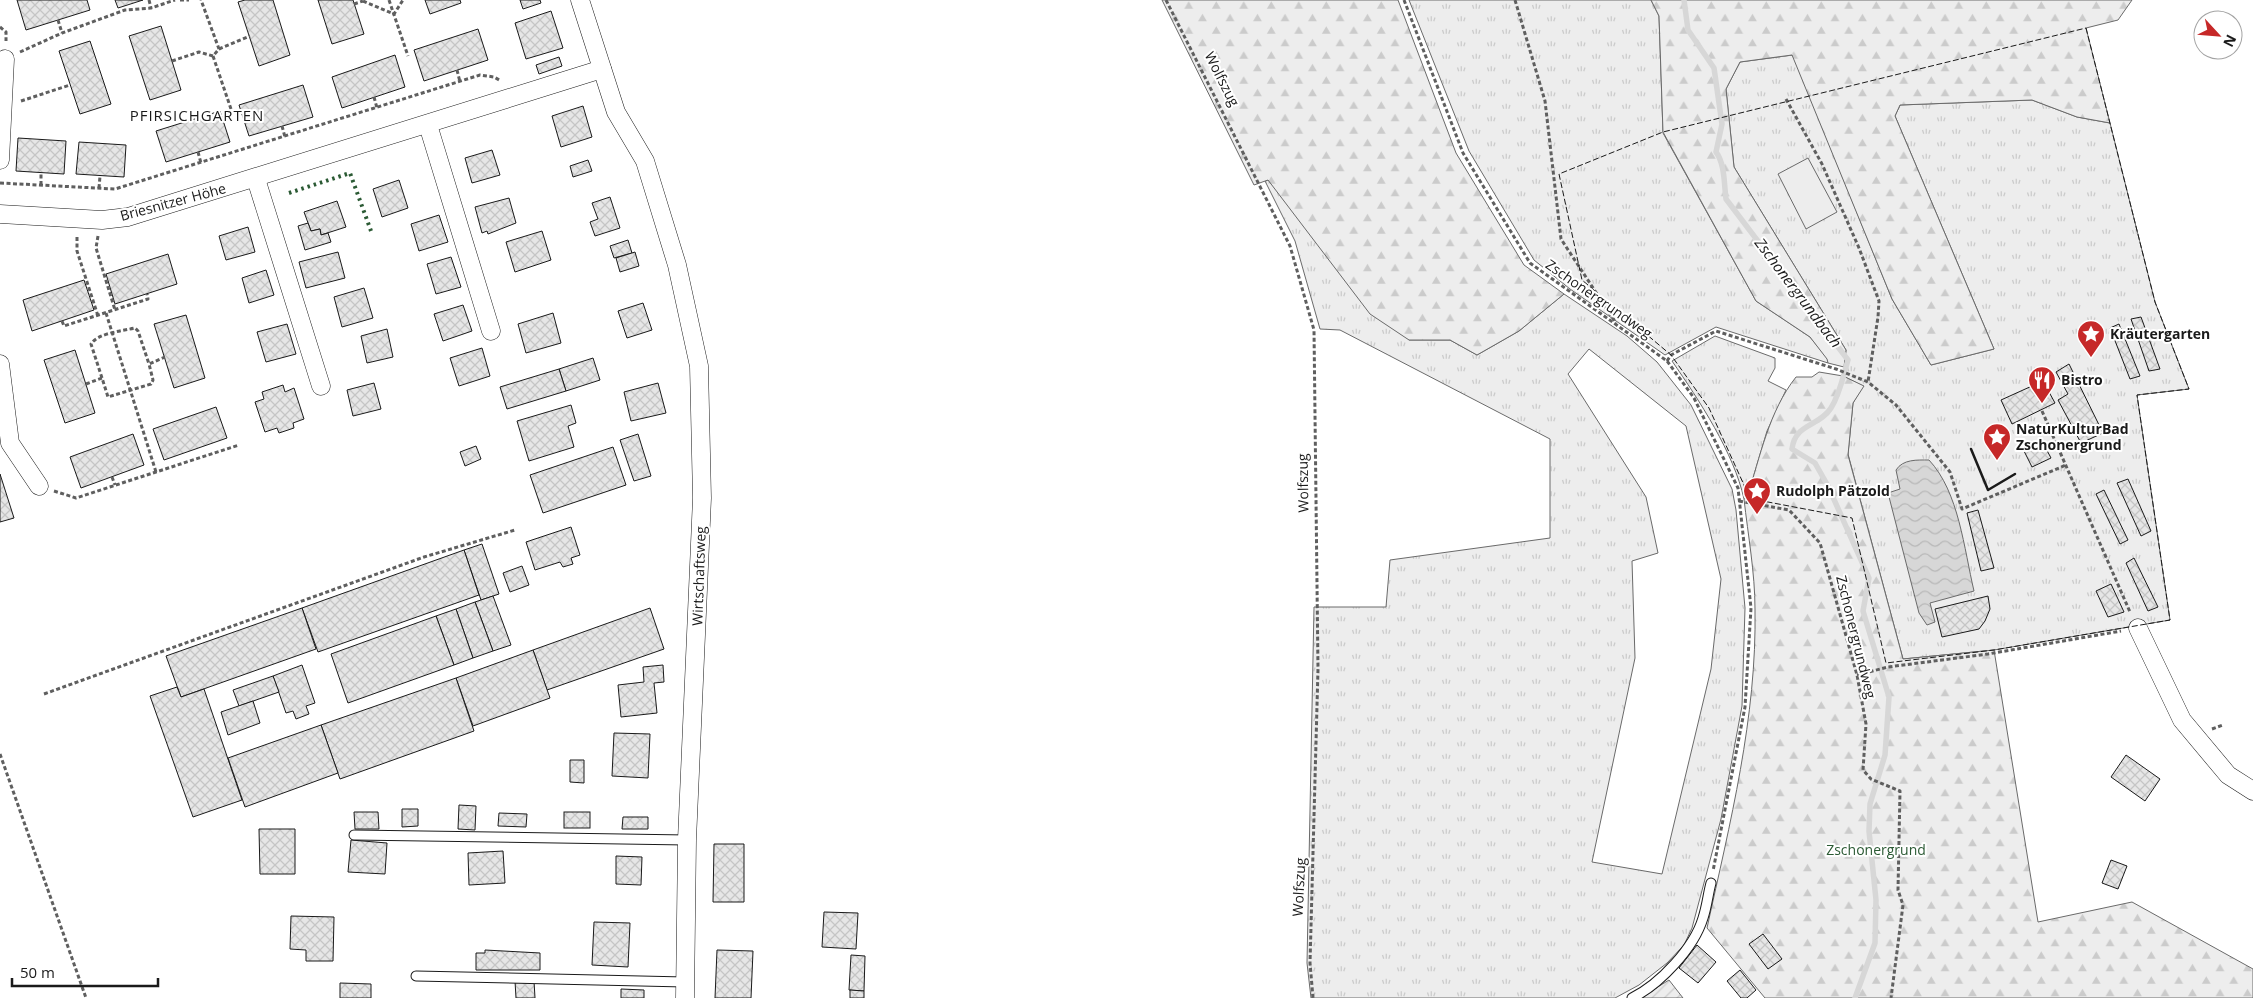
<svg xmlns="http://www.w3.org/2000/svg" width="2253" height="998" viewBox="0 0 2253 998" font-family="'Open Sans',sans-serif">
  <defs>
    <pattern id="grass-tufts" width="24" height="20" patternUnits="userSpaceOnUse" patternTransform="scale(1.25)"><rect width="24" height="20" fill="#ededed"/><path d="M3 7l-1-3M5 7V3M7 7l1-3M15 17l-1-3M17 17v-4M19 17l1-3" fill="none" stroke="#cbcbcb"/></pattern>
    <pattern id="forest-firs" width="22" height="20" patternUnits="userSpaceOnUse" patternTransform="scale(1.25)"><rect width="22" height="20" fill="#ededed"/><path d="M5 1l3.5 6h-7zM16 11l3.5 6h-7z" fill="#cbcbcb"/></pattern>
    <pattern id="garden-furrows" width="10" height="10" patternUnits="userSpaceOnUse" patternTransform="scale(1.25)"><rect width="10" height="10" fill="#ededed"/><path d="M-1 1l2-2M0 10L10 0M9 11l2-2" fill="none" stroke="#cbcbcb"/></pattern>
    <pattern id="water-waves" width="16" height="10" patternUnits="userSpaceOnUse" patternTransform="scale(1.25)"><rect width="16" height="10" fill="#d7d7d7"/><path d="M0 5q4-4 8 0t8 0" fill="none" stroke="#b8b8b8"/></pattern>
    <pattern id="building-cross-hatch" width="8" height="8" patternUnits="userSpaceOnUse" patternTransform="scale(1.25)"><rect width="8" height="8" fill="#e6e6e6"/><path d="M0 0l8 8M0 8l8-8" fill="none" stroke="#c5c5c5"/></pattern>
  </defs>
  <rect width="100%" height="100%" fill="#fff"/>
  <!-- grass -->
  <g fill="url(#grass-tufts)" stroke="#6a6a6a" fill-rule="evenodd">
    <polygon points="1409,0 1651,0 1659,16 1663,133 1756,301 1810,337 1828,359 1828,363 1716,327 1665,355 1570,289 1534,260 1469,151"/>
    <polygon points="1793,55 1892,299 1931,365 1994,349 1895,116 1900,105 2032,100 2077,117 2110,123 2155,302 2189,389 2137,395 2170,620 1994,650 1903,659 1848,454 1853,403 1863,386 1843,376 1846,350 1734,167 1726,89 1740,62"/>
    <path d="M1268,180L1409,340H1450L1477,355L1519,331L1564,294L1627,336L1657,362L1691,405L1732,489L1736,510L1745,608L1742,706L1721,819L1692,928L1684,945L1667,963L1639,985L1615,998H1311L1307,963L1314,607H1386L1390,560L1550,538V439L1340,330L1320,329L1295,241L1265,181ZM1589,349L1686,426L1721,579L1711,669L1662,874L1592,862L1635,658L1632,561L1658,553L1646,497L1568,374Z"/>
    <path d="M1715,336L1775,358V368L1768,381L1786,390L1767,431L1747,498L1744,499C1734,453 1699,400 1672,361Z"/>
  </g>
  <!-- forest -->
  <g fill="url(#forest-firs)" stroke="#6a6a6a">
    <polygon points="1162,0 1398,0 1456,153 1524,265 1564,294 1519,331 1477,355 1450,340 1409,340 1370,314 1268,180 1254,185"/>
    <polygon points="1651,0 2132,0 2118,20 2086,28 2110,123 2077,117 2032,100 1900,105 1895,116 1994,349 1931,365 1892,299 1792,55 1740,62 1726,89 1734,167 1846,350 1844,367 1828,363 1827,359 1810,337 1756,301 1663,132 1659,16"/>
    <path d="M1819,372L1843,376L1864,386L1853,403L1848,455L1903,659L1994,650L2038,922L2132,902L2253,969V998H1765L1707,928C1730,823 1757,717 1755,609C1755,573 1748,535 1744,499L1747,498C1760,457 1769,411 1796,377H1812Z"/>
  </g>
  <!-- garden -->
  <polygon fill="url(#garden-furrows)" stroke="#6a6a6a" points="1669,980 1683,998 1640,998"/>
  <!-- pitch -->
  <polygon fill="#ededed" stroke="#6a6a6a" points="1808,158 1837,212 1806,229 1778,174"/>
  <!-- water -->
  <path fill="url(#water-waves)" stroke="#6a6a6a" d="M1929,460C1959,492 1964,549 1974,591L1930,603L1935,622L1927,625L1919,613L1888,493L1900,489L1896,470C1903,459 1917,460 1929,460Z"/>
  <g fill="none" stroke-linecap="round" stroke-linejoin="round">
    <!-- stream -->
    <path stroke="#d7d7d7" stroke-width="5.5" d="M1684,0L1688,30L1714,68L1722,124L1716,152C1725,164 1724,184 1726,199L1848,360C1843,376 1840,394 1831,408C1819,427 1795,423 1792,449L1815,463L1828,486L1869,578L1863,611L1889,697L1885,755L1870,804L1869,831L1876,900L1875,943L1855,998"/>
  </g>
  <!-- building -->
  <g fill="url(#building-cross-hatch)" stroke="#1a1a1a">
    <polygon points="17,0 87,0 90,10 26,30"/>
    <polygon points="115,0 143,0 118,8"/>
    <polygon points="245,0 273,0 290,55 259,66 238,2"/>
    <polygon points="318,0 353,0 364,34 332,44"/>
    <polygon points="425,0 460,0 461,3 430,14"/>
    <polygon points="520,0 540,0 541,3 523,9"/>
    <polygon points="551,11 563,48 526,59 515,23"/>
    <polygon points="161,26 181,90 150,100 129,36"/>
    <polygon points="478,29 488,60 424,81 414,50"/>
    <polygon points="90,41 111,104 80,114 59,51"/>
    <polygon points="395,55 405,87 342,108 332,77"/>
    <polygon points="559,57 562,66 539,74 536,65"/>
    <polygon points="303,85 313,117 249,136 239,105"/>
    <polygon points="583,106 592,137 561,147 552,116"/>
    <polygon points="220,111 230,142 166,162 156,131"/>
    <polygon points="18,138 66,141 64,174 16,171"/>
    <polygon points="79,142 126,145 124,177 76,174"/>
    <polygon points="492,150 500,175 472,183 465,158"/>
    <polygon points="588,160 592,171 573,177 570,166"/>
    <polygon points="399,180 408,208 382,217 373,189"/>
    <polygon points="610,197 620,228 595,236 590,222 598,219 592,203"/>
    <polygon points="509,198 516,223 488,234 487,231 482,233 475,207"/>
    <polygon points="337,201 346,227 321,235 320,229 311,231 304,212"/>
    <polygon points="439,215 448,242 419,251 411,224"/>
    <polygon points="308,223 311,231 320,229 321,235 328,233 331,242 305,250 298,226"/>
    <polygon points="248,227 255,252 226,260 219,236"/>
    <polygon points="542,231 551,260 515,272 506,242"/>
    <polygon points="628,240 632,253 614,258 610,246"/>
    <polygon points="338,252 345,278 306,288 299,262"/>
    <polygon points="635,252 639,266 620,272 616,258"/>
    <polygon points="168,254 177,284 115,304 106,274"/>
    <polygon points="451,257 461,287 436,294 427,264"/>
    <polygon points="266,270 274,295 249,303 242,278"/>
    <polygon points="84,280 94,310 32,331 23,300"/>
    <polygon points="364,288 373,318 342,327 334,297"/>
    <polygon points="643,303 652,330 627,338 618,311"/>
    <polygon points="463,305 472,331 443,341 434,314"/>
    <polygon points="553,313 561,343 526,353 518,324"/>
    <polygon points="186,315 205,378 174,388 154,324"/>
    <polygon points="2141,317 2160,369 2149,371 2131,319"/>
    <polygon points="287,324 296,354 266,362 257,332"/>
    <polygon points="2119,324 2140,376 2130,379 2110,328"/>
    <polygon points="387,329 393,357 367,363 361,336"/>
    <polygon points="482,348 490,376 459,386 450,358"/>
    <polygon points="75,350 95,413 65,423 44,360"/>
    <polygon points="593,358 600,380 566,391 559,369"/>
    <polygon points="2069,364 2103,433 2081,443 2058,400 2068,394 2056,372"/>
    <polygon points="559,369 566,391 507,409 500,387"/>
    <polygon points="2043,381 2055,403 2012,424 2001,400"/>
    <polygon points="374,383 381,409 353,416 347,390"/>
    <polygon points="658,383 666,413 631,421 624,392"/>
    <polygon points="283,385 285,392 294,388 304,419 293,423 294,428 279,433 277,428 265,432 255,402 264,399 262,392"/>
    <polygon points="571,405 576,423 568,426 574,447 529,461 517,421"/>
    <polygon points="216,407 227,438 164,460 153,429"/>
    <polygon points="133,434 144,465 81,488 70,457"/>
    <polygon points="638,434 651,476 634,481 620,440"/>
    <polygon points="2043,443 2051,458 2032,467 2024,451"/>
    <polygon points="476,446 481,459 465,466 460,452"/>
    <polygon points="613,447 626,485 543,513 530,475"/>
    <polygon points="0,474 14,518 0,522"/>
    <polygon points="2128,479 2151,531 2141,536 2117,483"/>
    <polygon points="2104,490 2128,540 2120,544 2096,494"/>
    <polygon points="1978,510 1994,568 1981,571 1967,513"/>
    <polygon points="571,527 580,555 571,558 573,564 563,567 560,562 535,570 526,542"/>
    <polygon points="482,544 499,594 481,600 464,550"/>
    <polygon points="464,550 479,595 318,652 302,608"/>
    <polygon points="2134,558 2158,607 2148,611 2126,563"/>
    <polygon points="522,566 529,585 510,592 503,573"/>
    <polygon points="2111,584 2124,612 2108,617 2096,591"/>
    <polygon points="493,596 511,645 493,651 475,602"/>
    <polygon points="1988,596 1990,609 1985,621 1979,629 1942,637 1935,609"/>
    <polygon points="475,602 493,651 473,658 456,609"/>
    <polygon points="302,608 316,649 181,697 166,656"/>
    <polygon points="650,608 664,649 547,690 533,650"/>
    <polygon points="456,609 473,658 454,665 436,616"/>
    <polygon points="436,616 454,665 348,703 331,654"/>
    <polygon points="533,650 550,698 473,726 456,678"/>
    <polygon points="302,665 315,703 306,706 309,714 296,719 293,711 286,713 273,676"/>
    <polygon points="663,665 664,682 654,683 657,713 621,717 618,685 644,682 643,667"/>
    <polygon points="273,676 279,692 239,706 233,690"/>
    <polygon points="456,678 474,731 340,779 321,725"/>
    <polygon points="177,687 181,697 204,689 242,800 193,817 150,696"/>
    <polygon points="253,701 260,723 228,735 221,712"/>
    <polygon points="321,725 338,773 245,807 228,758"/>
    <polygon points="614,733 650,734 648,778 612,776"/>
    <polygon points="2126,755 2160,779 2145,801 2111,777"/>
    <polygon points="570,760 584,760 584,783 570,782"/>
    <polygon points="459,805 476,806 475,830 458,829"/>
    <polygon points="402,809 418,809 418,826 402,827"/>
    <polygon points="354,812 378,812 379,829 355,829"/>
    <rect x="564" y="812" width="26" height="16"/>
    <polygon points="499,813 527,814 526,827 498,826"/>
    <polygon points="623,817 648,817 648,829 622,829"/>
    <polygon points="259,829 295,829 295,874 260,874"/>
    <polygon points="351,840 387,843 385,874 348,872"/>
    <polygon points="714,844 744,844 744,902 713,902"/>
    <polygon points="503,851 505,883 469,885 468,853"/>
    <polygon points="616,856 642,857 641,885 616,884"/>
    <polygon points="2111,860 2127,866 2118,889 2102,883"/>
    <polygon points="824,912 858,913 856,949 822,947"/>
    <polygon points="291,916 334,917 333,961 306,961 306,950 290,949"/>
    <polygon points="594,922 630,923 628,967 592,965"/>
    <polygon points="1763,934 1782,959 1768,969 1749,944"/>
    <polygon points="1697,945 1716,962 1698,983 1679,968"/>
    <polygon points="485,950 540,953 540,970 476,970 476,953 485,953"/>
    <polygon points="717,950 753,951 751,998 715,998"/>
    <polygon points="851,955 865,956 864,991 849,990"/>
    <polygon points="1740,970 1756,990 1747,998 1741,998 1727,981"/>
    <polygon points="515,981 534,981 535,998 516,998"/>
    <polygon points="340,983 371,984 371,998 340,998"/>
    <polygon points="621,989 644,990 644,998 621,998"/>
    <polygon points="850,990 864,991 864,998 850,998"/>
  </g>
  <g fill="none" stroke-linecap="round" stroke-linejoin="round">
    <!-- lane casing -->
    <g stroke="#1a1a1a" stroke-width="11">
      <g id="lane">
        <polyline points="354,835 687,840"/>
        <polyline points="416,976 685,982"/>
        <path d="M1632,998C1660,984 1694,948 1703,918C1707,906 1708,894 1711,883"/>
      </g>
    </g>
    <!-- street casing -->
    <g stroke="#1a1a1a" stroke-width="19">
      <g id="street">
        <polyline points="580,0 616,112 645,161 677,265 699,366 702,498 687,840 685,998"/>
        <polyline points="428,125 491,331"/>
        <polyline points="0,160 5,59"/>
        <polyline points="256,179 321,386"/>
        <polyline points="0,214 102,220 128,217 602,69"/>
        <polyline points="0,364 10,443 39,486"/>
        <polyline points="2138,628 2182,720 2228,775 2253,791"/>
      </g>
    </g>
    <!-- path -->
    <g stroke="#5f5f5f" stroke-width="3" stroke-dasharray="4 2.5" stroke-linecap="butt">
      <polyline points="149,0 151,8"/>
      <polyline points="180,0 189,0"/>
      <polyline points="389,0 408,56"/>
      <polyline points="1166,0 1290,246 1314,330 1318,669 1310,963 1313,998"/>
      <polyline points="1404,0 1463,153 1530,263 1667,361 1694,398 1738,488 1751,608 1745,707 1713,871"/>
      <polyline points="1515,0 1545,101 1561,239 1616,323"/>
      <polyline points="363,1 394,14 403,0"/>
      <polyline points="354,4 363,1"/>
      <polyline points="58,20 62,33"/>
      <polyline points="0,27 6,32 6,41"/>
      <polyline points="219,49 250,36"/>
      <polyline points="20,52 62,33 125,10 151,8 175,0"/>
      <polyline points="213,56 232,112"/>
      <polyline points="172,61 199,52 213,56 219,49 201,0"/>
      <polyline points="457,70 460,82"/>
      <polyline points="374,97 377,108"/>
      <polyline points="1786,99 1822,164 1859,248 1879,301 1878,317 1868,382"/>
      <polyline points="21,101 70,85"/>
      <polyline points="282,126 285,137"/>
      <polyline points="198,152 201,163"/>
      <polyline points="0,183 115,189 480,75 494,77 501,81"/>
      <polyline points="41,185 41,173"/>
      <polyline points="99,188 100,176"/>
      <polyline points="98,236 96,248 115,310"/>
      <polyline points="77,237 77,251 98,316"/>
      <polyline points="106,313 156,472"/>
      <polyline points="62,321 64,326 148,299 147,294"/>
      <polyline points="1667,361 1671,355 1716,331 1836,369 1868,382 1896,405 1950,472 1962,509 2066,465"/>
      <path d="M102,378L91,344C98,333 122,331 135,328L138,331L149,364L165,357"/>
      <polyline points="86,384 102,378 108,397 151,384 153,380 149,364"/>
      <polyline points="2042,411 2130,612"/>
      <polyline points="112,477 115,485"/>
      <polyline points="54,491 76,498 239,445"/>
      <polyline points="1739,501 1789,510 1820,543 1857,675 1866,724 1863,770 1871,779 1900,791 1898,890 1903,905 1891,998"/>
      <polyline points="1857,675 1888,667 1988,654 2121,631"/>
      <polyline points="44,694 424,557 515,530"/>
      <polyline points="2212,729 2223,725"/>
      <polyline points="0,754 86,998"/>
    </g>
    <!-- lane -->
    <use href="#lane" stroke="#fff" stroke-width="9"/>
    <!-- street -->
    <use href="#street" stroke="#fff" stroke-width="18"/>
    <!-- hedge -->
    <polyline stroke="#2b5a34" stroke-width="4" stroke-dasharray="2.5 4" stroke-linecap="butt" points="289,193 350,173 371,231"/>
    <!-- fence -->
    <polygon stroke="#1a1a1a" stroke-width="1" stroke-dasharray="6 2.5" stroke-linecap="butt" points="2086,28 2155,302 2189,389 2137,395 2170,620 1994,650 1886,663 1852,518 1747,498 1744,485 1709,408 1671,355 1582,280 1559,174 1663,132"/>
    <!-- wall -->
    <polyline stroke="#1a1a1a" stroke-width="2.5" points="1971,449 1988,490 2015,474"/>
  </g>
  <!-- icons -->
  <defs>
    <g id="sight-pin" transform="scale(1.4375)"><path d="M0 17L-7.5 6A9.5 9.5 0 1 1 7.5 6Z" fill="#c62828" stroke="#fff"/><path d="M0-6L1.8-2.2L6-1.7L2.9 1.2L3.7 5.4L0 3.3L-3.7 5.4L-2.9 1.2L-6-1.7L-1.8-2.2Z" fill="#fff"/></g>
    <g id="restaurant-pin" transform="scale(1.4375)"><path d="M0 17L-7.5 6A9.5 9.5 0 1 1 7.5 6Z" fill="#c62828" stroke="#fff"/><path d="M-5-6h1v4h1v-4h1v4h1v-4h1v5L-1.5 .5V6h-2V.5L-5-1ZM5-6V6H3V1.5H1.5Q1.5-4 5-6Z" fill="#fff"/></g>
  </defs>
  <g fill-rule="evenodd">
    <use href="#sight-pin" x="2091" y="334"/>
    <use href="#restaurant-pin" x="2042" y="380"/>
    <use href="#sight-pin" x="1997" y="437"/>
    <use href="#sight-pin" x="1757" y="491"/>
  </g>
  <g text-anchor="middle" stroke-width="4" stroke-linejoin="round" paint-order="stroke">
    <!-- street labels -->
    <g font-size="14" fill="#1a1a1a" stroke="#fff">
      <text transform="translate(1222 79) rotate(63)" y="5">Wolfszug</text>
      <text transform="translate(173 202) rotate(-15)" y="5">Briesnitzer Höhe</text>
      <text transform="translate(1599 299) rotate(35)" y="5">Zschonergrundweg</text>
      <text transform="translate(1303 483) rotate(-91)" y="5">Wolfszug</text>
      <text transform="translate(699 576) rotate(-88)" y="5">Wirtschaftsweg</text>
      <text transform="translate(1856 637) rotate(76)" y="5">Zschonergrundweg</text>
      <text transform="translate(1299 887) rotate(-87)" y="5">Wolfszug</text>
    </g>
    <!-- poi labels -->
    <g font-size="14" font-weight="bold" fill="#1a1a1a" stroke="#fff" text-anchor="start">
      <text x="2110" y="339">Kräutergarten</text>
      <text x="2061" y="385">Bistro</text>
      <text x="2016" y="434">NaturKulturBad<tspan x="2016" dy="16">Zschonergrund</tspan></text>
      <text x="1776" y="496">Rudolph Pätzold</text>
    </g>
    <!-- park labels -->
    <g font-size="14" fill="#2b5a34" stroke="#fff">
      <text x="1876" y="855">Zschonergrund</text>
    </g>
    <!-- neighbourhood labels -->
    <g font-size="15" letter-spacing="1" fill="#1a1a1a" stroke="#fff">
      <text x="197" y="121">PFIRSICHGARTEN</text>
    </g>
    <!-- water labels -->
    <g font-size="15" font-style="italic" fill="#1a1a1a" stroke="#fff">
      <text transform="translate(1798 293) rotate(53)" y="5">Zschonergrundbach</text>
    </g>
  </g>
  <!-- north arrow -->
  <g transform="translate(2218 35) rotate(116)"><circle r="24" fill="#ffffff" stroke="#a3a3a3"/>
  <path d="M0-4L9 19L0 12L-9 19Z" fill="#c62828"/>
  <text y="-8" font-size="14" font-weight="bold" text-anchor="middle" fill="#1a1a1a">N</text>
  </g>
  <!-- scale -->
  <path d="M12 978v8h146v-8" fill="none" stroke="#1a1a1a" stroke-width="2.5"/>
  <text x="20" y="978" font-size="15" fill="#1a1a1a" stroke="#ffffff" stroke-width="4" paint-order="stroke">50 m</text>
</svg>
